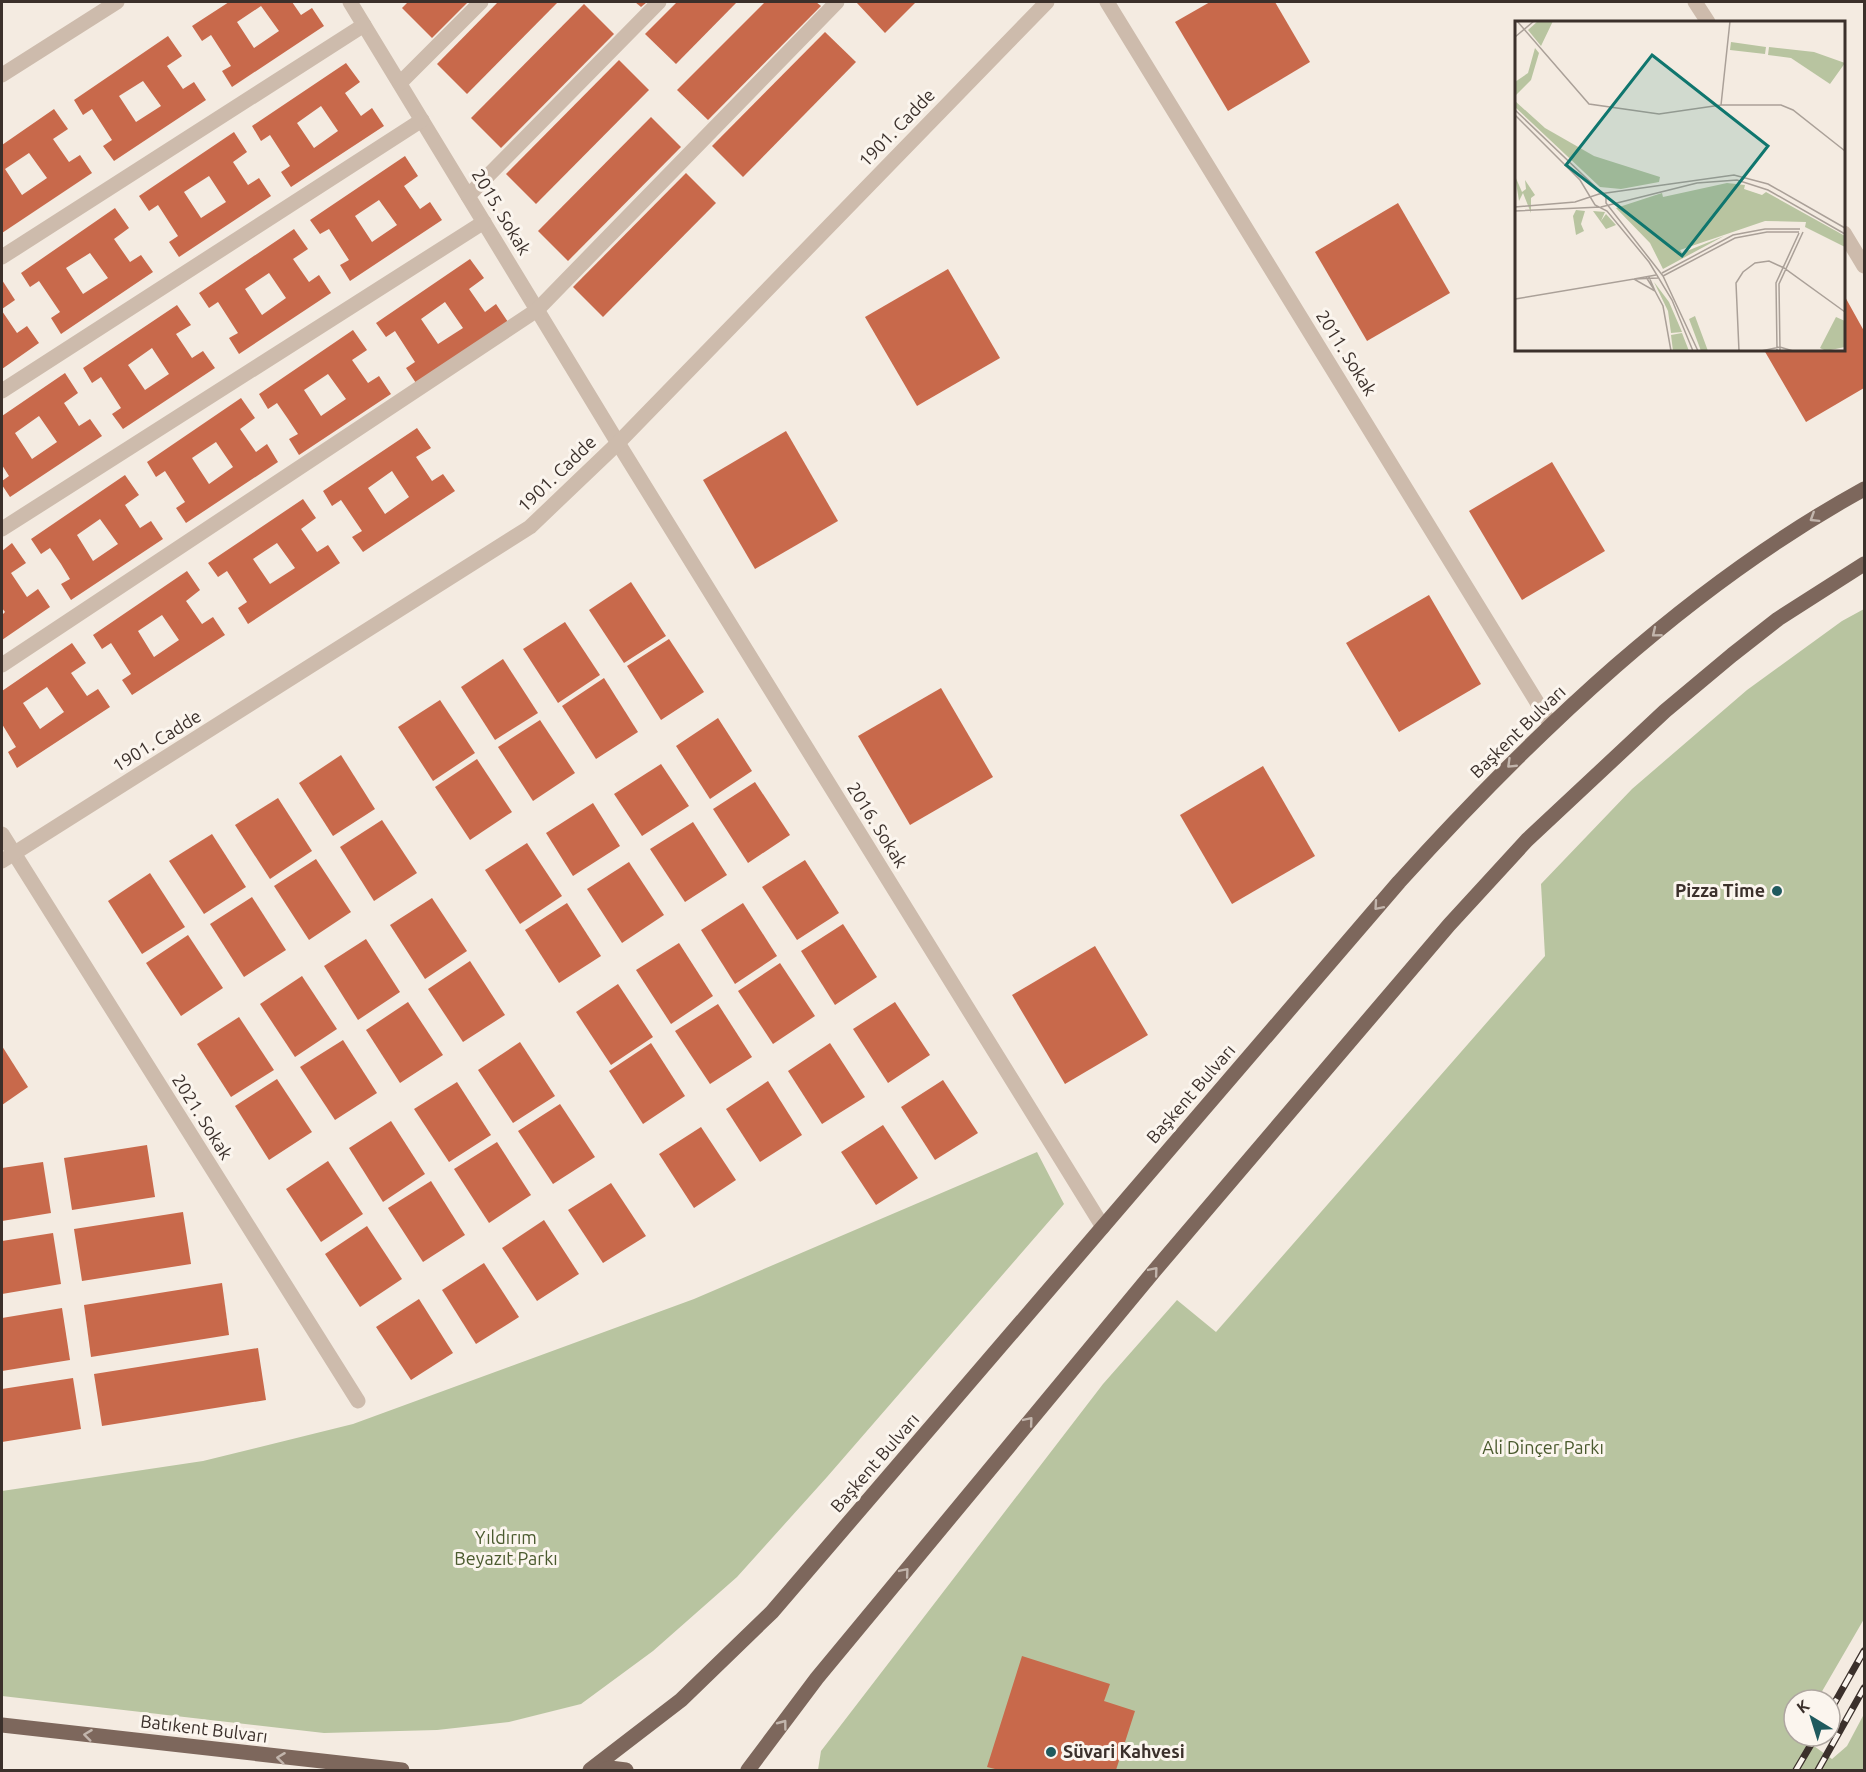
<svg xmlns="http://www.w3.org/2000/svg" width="1866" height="1772" viewBox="0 0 1866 1772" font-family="Ubuntu,sans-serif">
  <rect width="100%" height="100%" fill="#f4ebe1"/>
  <!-- green -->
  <g fill="#b8c4a0">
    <polygon points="1864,609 1864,1619 1817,1700 1794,1700 1794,1736 1800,1736 1832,1759 1847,1746 1864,1714 1864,1770 818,1770 821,1751 1103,1384 1177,1300 1216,1332 1545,956 1541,884 1632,789 1747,690 1842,621"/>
    <polygon points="1037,1152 1064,1204 827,1477 737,1577 653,1651 581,1704 509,1722 437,1730 324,1733 2,1696 2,1491 203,1461 353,1424 694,1299"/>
  </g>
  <!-- building -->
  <g fill="#c8694b" fill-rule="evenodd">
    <path d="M229,2H292L301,15L312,8L324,26L232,87L222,71L231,66L211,35L202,41L192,26ZM261,6L279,31L254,48L237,22Z"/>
    <polygon points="408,2 468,2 432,38 402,8"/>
    <polygon points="498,2 558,2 467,94 437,64"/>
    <polygon points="635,2 647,2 641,7"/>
    <polygon points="677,2 737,2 676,64 645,34"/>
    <polygon points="765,2 816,2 821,6 708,120 677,90"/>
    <polygon points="856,2 916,2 885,33"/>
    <polygon points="1210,2 1275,2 1310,62 1228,111 1175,22"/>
    <polygon points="584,4 614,34 501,148 471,118"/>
    <polygon points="825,32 856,62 743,177 712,146"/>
    <path d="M168,36L182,56L167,66L183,89L194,82L206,100L114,161L103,146L112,140L92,109L83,115L74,100ZM143,81L161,106L136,122L119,96Z"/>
    <polygon points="619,60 649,90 536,204 506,174"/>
    <path d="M346,63L360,82L345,93L361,116L372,108L384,126L291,187L281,172L290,166L270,135L261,141L252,126ZM321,106L338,131L314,148L297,123Z"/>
    <path d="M54,109L68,129L53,139L69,162L80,155L92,173L2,233V145ZM29,153L47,178L22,195L5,169Z"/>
    <polygon points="651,117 681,147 568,261 538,231"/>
    <path d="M234,132L247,152L233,162L248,185L259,178L271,196L179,257L169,242L178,236L158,205L149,211L139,196ZM209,176L226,202L201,218L184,192Z"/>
    <path d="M405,156L418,176L404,186L420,209L430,202L442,220L350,281L340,265L349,260L329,229L320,234L310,220ZM379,200L397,225L372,242L355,216Z"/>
    <polygon points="686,173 716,203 603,317 573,287"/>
    <polygon points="1398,203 1450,293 1367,341 1315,252"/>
    <path d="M115,208L129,228L114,239L130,262L141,255L153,272L61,334L51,318L60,312L39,281L30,287L21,273ZM90,253L108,278L83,294L66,268Z"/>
    <path d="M294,229L308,249L293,259L309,282L319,275L331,293L239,354L229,338L238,333L218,302L209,308L199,293ZM269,273L286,298L262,315L245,289Z"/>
    <path d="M470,259L484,278L469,289L485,312L496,304L508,322L416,383L406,368L415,362L395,331L386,337L376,323ZM445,302L463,328L438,344L421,319Z"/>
    <polygon points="948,269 1000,358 917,406 865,317"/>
    <polygon points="2,280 15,300 2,309"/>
    <polygon points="1844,295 1864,331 1864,388 1806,422 1764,350 1844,350"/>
    <path d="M177,305L191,325L176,334L192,358L203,351L215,368L123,429L112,414L121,408L101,377L92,383L83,368ZM152,348L169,374L145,390L128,365Z"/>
    <polygon points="2,311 17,333 27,326 39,343 2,369"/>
    <path d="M353,330L367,350L352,360L368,383L379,376L391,394L299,455L289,439L298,434L288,419L277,403L268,409L259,394ZM328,374L346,399L321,416L304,390Z"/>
    <path d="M65,373L78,393L64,403L79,426L90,419L102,436L10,497L2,485V481L9,476L2,465V416ZM39,416L57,442L32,459L15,433Z"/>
    <path d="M241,398L255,418L240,429L256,452L267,444L278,462L186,523L176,508L185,502L165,471L156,477L147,462ZM216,442L233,467L209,484L192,458Z"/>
    <path d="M417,428L431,448L416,457L432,481L443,474L455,491L363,552L352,537L362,531L341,500L332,506L323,491ZM392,471L409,497L385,514L368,488Z"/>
    <polygon points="786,431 838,521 755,569 703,480"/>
    <polygon points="1552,462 1605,551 1522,600 1469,511"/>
    <path d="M125,475L139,495L125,505L140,528L151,521L163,539L71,600L61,584L70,579L61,564L50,548L41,554L31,539ZM100,519L118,544L93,561L77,535Z"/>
    <path d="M303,499L316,518L301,529L317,552L328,545L340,563L248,624L238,608L247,602L227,571L218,577L208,563ZM277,543L295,568L270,584L253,559Z"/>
    <polygon points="12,543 26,563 11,573 27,597 38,589 50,607 2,640 2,615 5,612 2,608 2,551"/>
    <path d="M187,571L200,590L186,601L202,624L213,617L225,635L132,695L122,680L131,674L111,643L102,649L93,635ZM162,615L179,640L154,657L138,631Z"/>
    <polygon points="631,582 666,636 624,663 589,610"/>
    <polygon points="1429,595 1481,684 1399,732 1346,643"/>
    <polygon points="565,622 600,675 558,703 523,649"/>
    <polygon points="669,639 704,692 661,720 627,666"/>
    <path d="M72,643L86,663L71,673L87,696L98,689L110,707L17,768L8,752L16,747L2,724V691ZM47,687L64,712L40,729L23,703Z"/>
    <polygon points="503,659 538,713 495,740 461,687"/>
    <polygon points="604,678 638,732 596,759 562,706"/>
    <polygon points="941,688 993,777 910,825 858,736"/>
    <polygon points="440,700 475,753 433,781 398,727"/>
    <polygon points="718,718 752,771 710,799 676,746"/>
    <polygon points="540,720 575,773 533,801 498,747"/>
    <polygon points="341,755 375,809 333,836 299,783"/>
    <polygon points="477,759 512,812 470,840 435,787"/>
    <polygon points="661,764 689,806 642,836 614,794"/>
    <polygon points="1263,766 1315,856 1232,904 1180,815"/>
    <polygon points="755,782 790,835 748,863 713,809"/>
    <polygon points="278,798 312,851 270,879 235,825"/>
    <polygon points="593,803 620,846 573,876 546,833"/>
    <polygon points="382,820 417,873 374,901 340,847"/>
    <polygon points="693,822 727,875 685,902 650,849"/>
    <polygon points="212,834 246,887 204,914 169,861"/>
    <polygon points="527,843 562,896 520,924 485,870"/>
    <polygon points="316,859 351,912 309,940 274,886"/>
    <polygon points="805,860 839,913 797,940 762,887"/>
    <polygon points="629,862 664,915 622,943 587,889"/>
    <polygon points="150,873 185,927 142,954 108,901"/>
    <polygon points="252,897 286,950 244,977 210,924"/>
    <polygon points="432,898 467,951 425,979 390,925"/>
    <polygon points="567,903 601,956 559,983 525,930"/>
    <polygon points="743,903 777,956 735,984 701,930"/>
    <polygon points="843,924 877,977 835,1005 801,951"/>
    <polygon points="188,935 223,988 181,1016 146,963"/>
    <polygon points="366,939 400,992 358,1020 324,966"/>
    <polygon points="679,943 713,996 671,1024 636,970"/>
    <polygon points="1095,946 1148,1035 1065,1084 1012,995"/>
    <polygon points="470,961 505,1015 463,1042 428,989"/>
    <polygon points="780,963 815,1016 773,1044 738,991"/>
    <polygon points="302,976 337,1029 295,1057 260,1004"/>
    <polygon points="618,984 653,1037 611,1065 576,1012"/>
    <polygon points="408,1002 443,1055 400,1083 366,1030"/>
    <polygon points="895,1002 930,1055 888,1083 853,1029"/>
    <polygon points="718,1004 752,1057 710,1084 675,1031"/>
    <polygon points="239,1017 274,1070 231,1097 197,1044"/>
    <polygon points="343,1040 377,1093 335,1120 300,1067"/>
    <polygon points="520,1042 555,1096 513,1123 478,1070"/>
    <polygon points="651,1043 685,1096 643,1124 609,1071"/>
    <polygon points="830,1043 865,1097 822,1124 788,1071"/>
    <polygon points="2,1046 28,1087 2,1105"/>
    <polygon points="277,1079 312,1132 269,1160 235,1106"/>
    <polygon points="943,1080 978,1133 935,1160 901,1107"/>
    <polygon points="768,1081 802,1135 760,1162 726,1109"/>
    <polygon points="457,1082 491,1135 449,1162 414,1109"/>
    <polygon points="560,1104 595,1157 553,1184 518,1131"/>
    <polygon points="391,1121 425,1174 383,1202 349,1148"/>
    <polygon points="883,1125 918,1178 876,1205 841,1152"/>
    <polygon points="701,1127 736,1180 694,1208 659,1154"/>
    <polygon points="497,1142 531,1195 489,1223 454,1169"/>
    <polygon points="147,1145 155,1197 72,1210 64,1158"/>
    <polygon points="328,1161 363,1214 321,1242 286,1189"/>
    <polygon points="43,1162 51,1213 2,1221 2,1168"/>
    <polygon points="431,1181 465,1235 423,1262 388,1208"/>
    <polygon points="611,1183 646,1236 603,1263 568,1210"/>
    <polygon points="183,1212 191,1264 82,1281 74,1229"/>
    <polygon points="544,1220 579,1274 537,1301 502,1248"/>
    <polygon points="367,1226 402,1279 360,1307 325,1254"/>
    <polygon points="53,1233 61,1284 2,1294 2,1241"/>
    <polygon points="484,1263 519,1317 476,1344 442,1290"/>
    <polygon points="222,1283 229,1335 91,1357 84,1305"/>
    <polygon points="419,1299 453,1353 411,1380 376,1327"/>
    <polygon points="62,1308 70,1360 2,1371 2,1318"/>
    <polygon points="258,1348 266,1400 102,1426 94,1374"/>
    <polygon points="73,1378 81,1429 2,1442 2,1389"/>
    <polygon points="1022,1656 1110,1684 1104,1701 1135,1711 1116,1770 999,1770 987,1767"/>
  </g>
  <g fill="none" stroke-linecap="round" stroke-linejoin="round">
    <!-- minor -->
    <g stroke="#cdbbac" stroke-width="15">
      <polyline points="350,2 618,443 1103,1227"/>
      <polyline points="1107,2 1551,725"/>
      <polyline points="1695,2 1708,22"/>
      <polyline points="2,75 117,2"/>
      <polyline points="400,83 481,2"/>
      <polyline points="468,196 659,2"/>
      <polyline points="1844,233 1864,266"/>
      <polyline points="2,257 364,25"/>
      <polyline points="2,391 422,120"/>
      <polyline points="2,529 484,222"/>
      <polyline points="2,665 537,310 837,2"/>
      <polyline points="2,834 358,1401"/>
      <polyline points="2,861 530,527 618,443 1047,2"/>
    </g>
    <!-- major -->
    <g stroke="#7d675c" stroke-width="15">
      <polyline points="2,1725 402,1770"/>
      <path d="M590,1770L681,1700L772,1612L1399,882C1535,732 1686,587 1864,489"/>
      <polyline points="604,1770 610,1768 626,1770"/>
      <polyline points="748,1770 817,1678 1155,1270 1449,925 1527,840 1665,711 1732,655 1778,619 1864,564"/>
    </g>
    <!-- rail casing -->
    <g stroke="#3b302b" stroke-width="7">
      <g id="rail">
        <polyline points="1830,1711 1864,1651"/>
        <polyline points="1796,1770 1816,1736"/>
        <polyline points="1818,1770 1864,1688"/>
      </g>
    </g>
    <!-- rail -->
    <use href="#rail" stroke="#fbf5ee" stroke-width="4.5" stroke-dasharray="14" stroke-linecap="butt"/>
  </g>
  <!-- one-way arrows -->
  <defs><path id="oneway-chevron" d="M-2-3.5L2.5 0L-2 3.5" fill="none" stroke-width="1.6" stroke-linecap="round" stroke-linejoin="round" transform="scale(1.5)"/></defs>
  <g stroke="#c2b5ac">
    <use href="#oneway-chevron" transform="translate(1814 518) rotate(148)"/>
    <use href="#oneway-chevron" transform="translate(1656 633) rotate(141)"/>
    <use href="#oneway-chevron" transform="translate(1511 764) rotate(136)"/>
    <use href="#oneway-chevron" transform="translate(1378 906) rotate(131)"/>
    <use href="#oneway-chevron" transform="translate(1154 1271) rotate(-50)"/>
    <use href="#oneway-chevron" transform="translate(1029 1421) rotate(-50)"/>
    <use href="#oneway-chevron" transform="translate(905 1572) rotate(-50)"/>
    <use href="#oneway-chevron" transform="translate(783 1724) rotate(-53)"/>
    <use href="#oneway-chevron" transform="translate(88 1735) rotate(-173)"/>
    <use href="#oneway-chevron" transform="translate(281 1758) rotate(-173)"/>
  </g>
  <!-- markers -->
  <g fill="#1f5a5e" stroke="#fbf5ee" stroke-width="2">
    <circle cx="1777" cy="891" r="6"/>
    <circle cx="1051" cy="1752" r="6"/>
  </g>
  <g text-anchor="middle" stroke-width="6" stroke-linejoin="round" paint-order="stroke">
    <!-- street labels -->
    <g font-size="18" fill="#3b302b" stroke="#fbf5ee">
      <text transform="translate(897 128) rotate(-46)" y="6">1901. Cadde</text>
      <text transform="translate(501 212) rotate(59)" y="6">2015. Sokak</text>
      <text transform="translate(1346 353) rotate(58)" y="6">2011. Sokak</text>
      <text transform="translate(557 474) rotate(-44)" y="6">1901. Cadde</text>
      <text transform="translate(1518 732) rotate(-44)" y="6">Başkent Bulvarı</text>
      <text transform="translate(157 741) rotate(-32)" y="6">1901. Cadde</text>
      <text transform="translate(877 825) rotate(58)" y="6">2016. Sokak</text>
      <text transform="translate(1191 1094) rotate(-49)" y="6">Başkent Bulvarı</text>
      <text transform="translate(202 1117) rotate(58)" y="6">2021. Sokak</text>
      <text transform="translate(875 1463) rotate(-49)" y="6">Başkent Bulvarı</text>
      <text transform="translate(204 1729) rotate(7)" y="6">Batıkent Bulvarı</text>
    </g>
    <!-- poi labels -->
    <g font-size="18" font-weight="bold" fill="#3b302b" stroke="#fbf5ee" text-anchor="end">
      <text x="1765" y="897">Pizza Time</text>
      <text x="1063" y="1758" text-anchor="start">Süvari Kahvesi</text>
    </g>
    <!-- park labels -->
    <g font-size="18" fill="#4a5a2e" stroke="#fbf5ee">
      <text x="1543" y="1454">Ali Dinçer Parkı</text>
      <text x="506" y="1544">Yıldırım<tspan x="506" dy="21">Beyazıt Parkı</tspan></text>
    </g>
  </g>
  <!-- overview -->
  <g transform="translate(1515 21)">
    <rect width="330" height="330" fill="#f4ebe1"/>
    <path d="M23,0H38L26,25L13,9ZM216,21L251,26L250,33L215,29ZM254,26L299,31L330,42L315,63L276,37L253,34ZM20,27L24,32L16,59L0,75V61L13,52ZM0,80L30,107L79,135L145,156L144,161L106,168L85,166L0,86ZM0,155L7,171L11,168L10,159L20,174L16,177V192L8,172L4,180ZM212,162L230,164L229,168L247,174L251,171L330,215V226L290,206L291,201L250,200L165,229L167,232L209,215L148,248L135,222L101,187L147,172L148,176ZM61,189L70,190L66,203L69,210L61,214L58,195ZM78,190L90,191L86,200L91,193L101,204L91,208ZM139,261L154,281L167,311L156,312L153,290ZM180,295L193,330H186L174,298ZM321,296L330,300V326L311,330L305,327ZM167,312L174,330H158L156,314Z" fill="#b8c4a0"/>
    <path fill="none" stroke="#aaa098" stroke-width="1.5" d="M2,0L74,83L144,93L206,84H266L278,89L330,130M0,16L19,0M206,84L215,0M0,89L91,176V182L148,255L183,330M0,94L65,159L80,184L92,190L134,241L157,279L178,330M0,186L60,181L84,173L219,154L253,163L330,207M0,190L86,186L182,162L222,159L253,169L330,213M147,252L218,214L250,208H285M141,254L119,258L143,257M148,255L220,217L252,211H284M131,256L140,270L134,256M0,278L119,258L140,270L148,285L156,330M262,329L261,262L284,212M265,329L264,263L288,211M224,330L221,262L228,251L240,242L254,240L269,247L330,291M246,330L265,326L278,330"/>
    <path fill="#0f766e" fill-opacity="0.15" stroke="#0f766e" stroke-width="3" d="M137,34L253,125L167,235L51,144Z"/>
    <rect width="330" height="330" fill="none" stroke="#3b302b" stroke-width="3"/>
  </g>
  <!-- border -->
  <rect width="1866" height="1772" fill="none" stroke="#3b302b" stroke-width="6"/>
  <!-- north arrow -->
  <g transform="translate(1812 1718) rotate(322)"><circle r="28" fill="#fbf5ee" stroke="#aea6a0" stroke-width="1.5"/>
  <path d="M0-4.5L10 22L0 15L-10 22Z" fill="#1f5a5e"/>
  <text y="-9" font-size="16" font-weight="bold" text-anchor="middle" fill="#3b302b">K</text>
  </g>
</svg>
